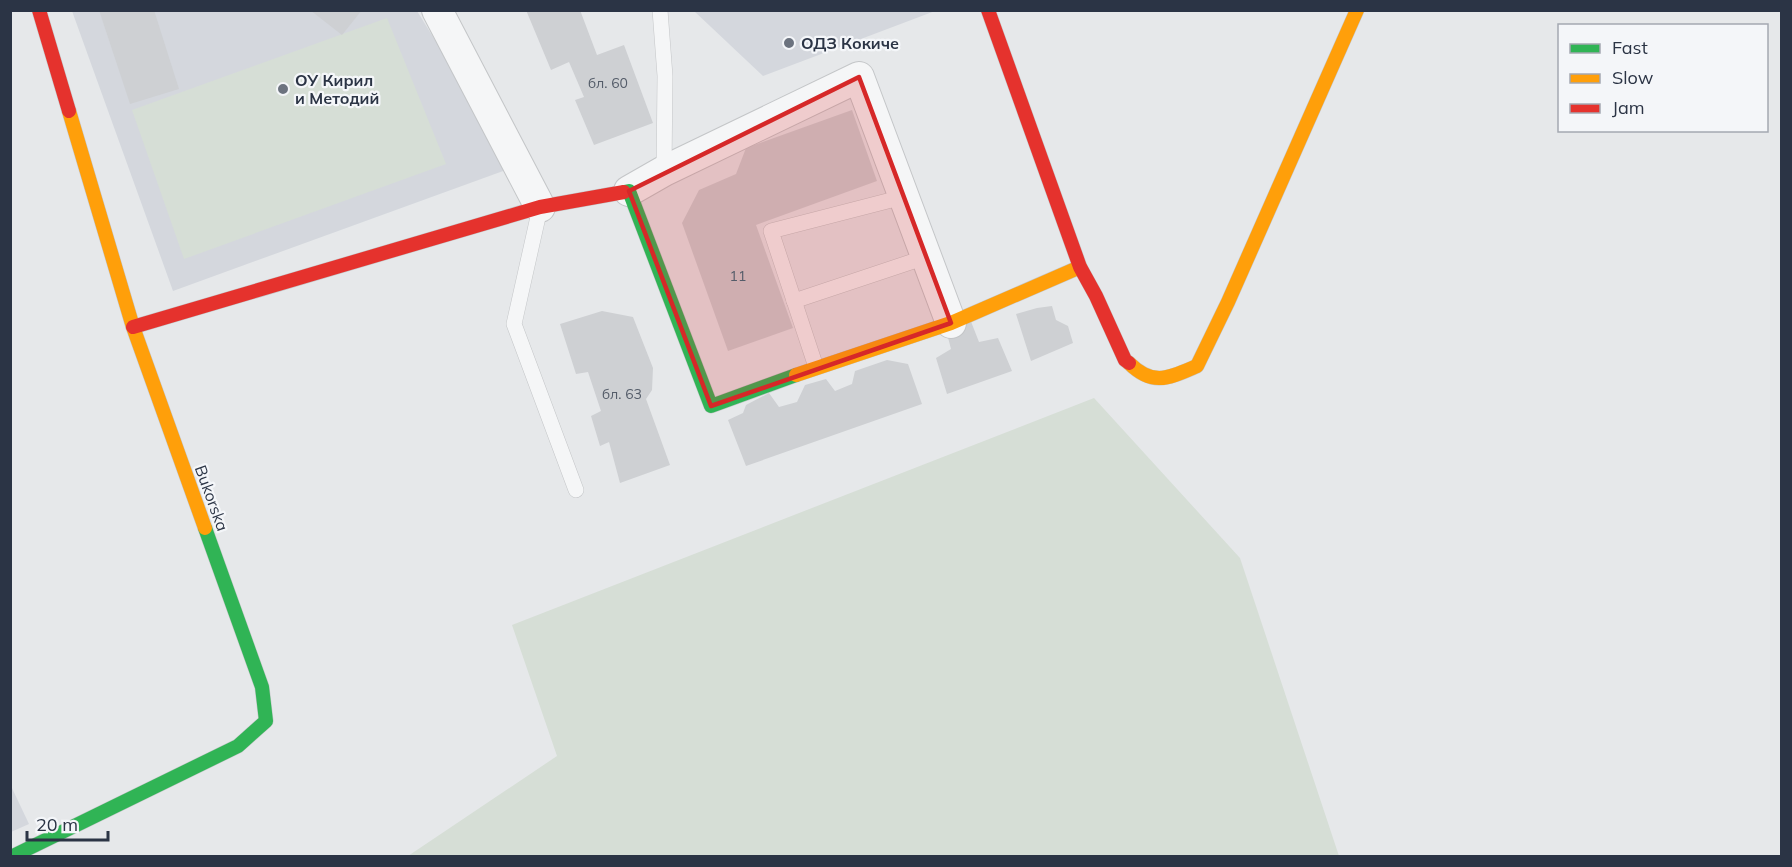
<svg xmlns="http://www.w3.org/2000/svg" width="1792" height="867" viewBox="0 0 1792 867" font-family="Mulish,sans-serif">
  <rect width="100%" height="100%" fill="#e6e8ea"/>
  <!-- built -->
  <g fill="#d4d7dd">
    <polygon points="72,11 417,11 514,167 173,291"/>
    <polygon points="694,11 935,11 763,76"/>
    <polygon points="11,786 29,824 11,832 10,832"/>
  </g>
  <!-- green -->
  <g fill="#d6ded6">
    <polygon points="387,18 446,164 184,259 132,110"/>
    <polygon points="1094,398 1240,558 1339,856 408,856 557,756 512,625"/>
  </g>
  <!-- building -->
  <g fill="#ced0d3">
    <polygon points="99,10 154,10 179,89 130,104"/>
    <polygon points="310,10 362,10 342,35"/>
    <polygon points="526,10 580,10 597,55 624,45 653,123 594,145 575,100 584,97 569,62 551,70"/>
    <polygon points="852,110 877,181 756,225 793,328 728,351 682,223 699,190 736,174 746,148"/>
    <polygon points="1052,306 1056,320 1068,326 1073,343 1031,361 1016,314 1037,308"/>
    <polygon points="602,311 633,317 653,368 652,390 646,399 670,465 620,483 609,442 600,446 591,416 601,411 588,372 576,374 560,324"/>
    <polygon points="970,319 979,342 998,338 1012,371 947,394 936,358 951,349 945,326"/>
    <polygon points="887,360 908,364 922,404 746,466 728,420 743,413 746,405 769,393 779,407 797,402 805,385 826,379 835,391 852,384 855,371"/>
  </g>
  <g fill="none" stroke-linecap="round" stroke-linejoin="round">
    <!-- lane casing -->
    <g stroke="#c4c6c8" stroke-width="16">
      <g id="lane">
        <polyline points="660,10 665,76 664,171"/>
        <polyline points="540,208 514,324 576,490"/>
        <polyline points="794,301 926,257"/>
        <polyline points="816,367 771,231 903,197"/>
      </g>
    </g>
    <!-- street casing -->
    <g stroke="#c4c6c8" stroke-width="32">
      <g id="street">
        <polyline points="437,10 540,207"/>
        <polyline points="629,191 664,171 859,77 951,323"/>
      </g>
    </g>
    <!-- fast casing -->
    <g stroke="#c4c6c8" stroke-width="15">
      <g id="fast">
        <polyline points="624,192 629,191 711,406 796,375"/>
        <polyline points="13,856 238,746 266,721 262,687 205,528"/>
      </g>
    </g>
    <!-- slow casing -->
    <g stroke="#c4c6c8" stroke-width="15">
      <g id="slow">
        <polyline points="69,111 133,327 205,528"/>
        <path d="M1129,363C1153,387 1169,378 1197,366L1228,302L1357,10"/>
        <polyline points="796,375 951,323 1080,267"/>
      </g>
    </g>
    <!-- jam casing -->
    <g stroke="#c4c6c8" stroke-width="15">
      <g id="jam">
        <polyline points="39,10 69,111"/>
        <polyline points="988,10 1080,267 1096,296 1125,360 1129,363"/>
        <polyline points="133,327 540,207 624,192"/>
      </g>
    </g>
    <!-- lane -->
    <use href="#lane" stroke="#f5f6f7" stroke-width="15"/>
    <!-- street -->
    <use href="#street" stroke="#f5f6f7" stroke-width="30"/>
    <!-- fast -->
    <use href="#fast" stroke="#30b455" stroke-width="14"/>
    <!-- slow -->
    <use href="#slow" stroke="#ff9f0a" stroke-width="14"/>
    <!-- jam -->
    <use href="#jam" stroke="#e5322d" stroke-width="14"/>
  </g>
  <!-- marked area -->
  <path fill="#d62828" fill-opacity="0.2" stroke="#d62828" stroke-width="4.5" stroke-linejoin="round" d="M859,77L951,323L711,406L629,191Z"/>
  <!-- markers -->
  <g fill="#6c737f" stroke="#f4f6f9" stroke-width="2">
    <circle cx="789" cy="43" r="6"/>
    <circle cx="283" cy="89" r="6"/>
  </g>
  <g text-anchor="middle" stroke-width="4.5" stroke-linejoin="round" paint-order="stroke">
    <!-- number labels -->
    <g font-size="14" fill="#545c69">
      <text x="608" y="88">бл. 60</text>
      <text x="738" y="281">11</text>
      <text x="622" y="399">бл. 63</text>
    </g>
    <!-- poi labels -->
    <g font-size="16" font-weight="bold" fill="#2b3445" stroke="#f4f6f9" text-anchor="start">
      <text x="801" y="49">ОДЗ Кокиче</text>
      <text x="295" y="86">ОУ Кирил<tspan x="295" dy="18">и Методий</tspan></text>
    </g>
    <!-- street labels -->
    <g font-size="16" fill="#2b3445" stroke="#f4f6f9">
      <text transform="translate(212 498) rotate(70)" y="6">Bukorska</text>
    </g>
  </g>
  <!-- border -->
  <rect width="1792" height="867" fill="none" stroke="#2b3445" stroke-width="24"/>
  <!-- legend -->
  <rect x="1558" y="24" width="210" height="108" fill="#f4f6f9" stroke="#a4a8b1" stroke-width="1.5"/>
  <rect x="1570" y="44" width="30" height="9" fill="#30b455" stroke="#a4a8b1" stroke-width="1.5"/>
  <text x="1612" y="54" font-size="18" fill="#2b3445">Fast</text>
  <rect x="1570" y="74" width="30" height="9" fill="#ff9f0a" stroke="#a4a8b1" stroke-width="1.5"/>
  <text x="1612" y="84" font-size="18" fill="#2b3445">Slow</text>
  <rect x="1570" y="104" width="30" height="9" fill="#e5322d" stroke="#a4a8b1" stroke-width="1.5"/>
  <text x="1612" y="114" font-size="18" fill="#2b3445">Jam</text>
  <!-- scale -->
  <path d="M27 831v9h81v-9" fill="none" stroke="#2b3445" stroke-width="3"/>
  <text x="36" y="831" font-size="18" fill="#2b3445" stroke="#f4f6f9" stroke-width="4.5" paint-order="stroke">20 m</text>
</svg>
